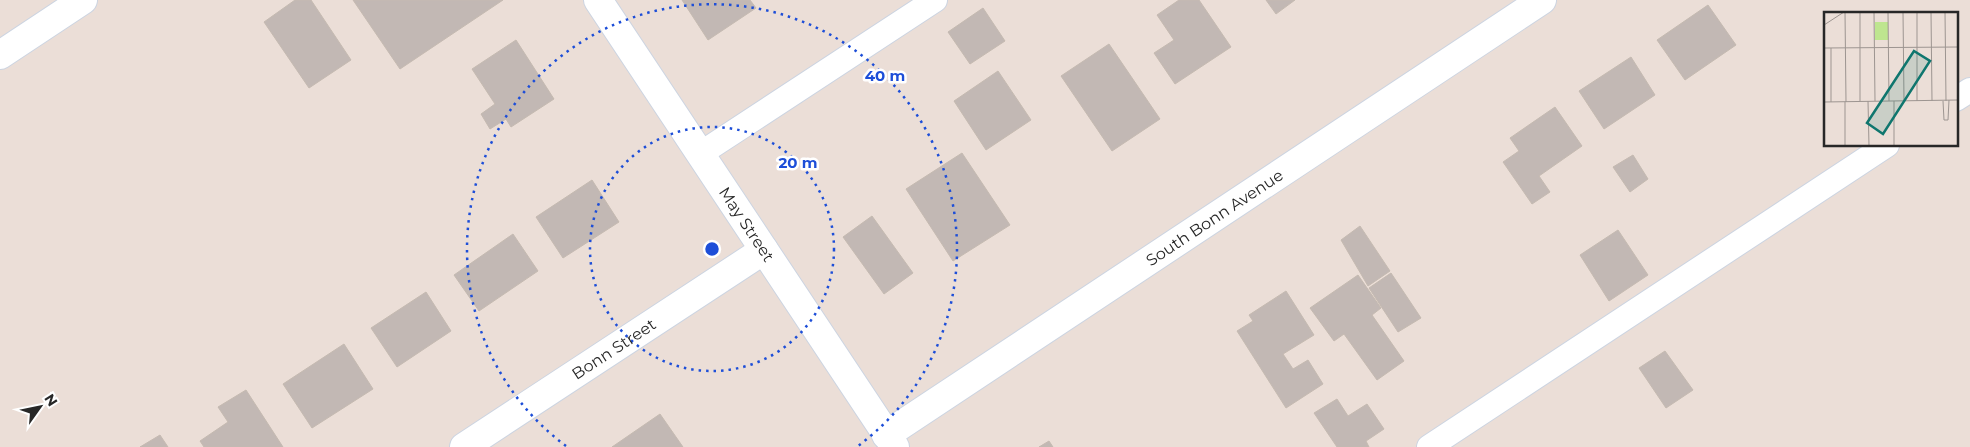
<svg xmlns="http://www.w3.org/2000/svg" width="1970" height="447" viewBox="0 0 1970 447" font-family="Montserrat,sans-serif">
  <rect width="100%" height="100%" fill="#ebded7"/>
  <!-- building -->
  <g fill="#c2b8b4" stroke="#c5bab1">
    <polygon points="295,0 311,0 351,60 309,88 264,22"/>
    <polygon points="353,0 503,0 400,69"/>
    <polygon points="682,0 750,0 756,8 708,40"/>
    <polygon points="1179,0 1199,0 1231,47 1175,84 1154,53 1174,40 1157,15"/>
    <polygon points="1266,0 1295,0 1276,14"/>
    <polygon points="1708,5 1736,45 1685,80 1657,40"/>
    <polygon points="983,8 1005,41 970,64 948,32"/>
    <polygon points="516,40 554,99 511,127 506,119 490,129 481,114 495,104 472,69"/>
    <polygon points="1109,44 1160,119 1112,151 1061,76"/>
    <polygon points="1631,57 1655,95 1604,129 1579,91"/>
    <polygon points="998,71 1031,120 986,150 954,101"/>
    <polygon points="1555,107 1582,146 1539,176 1550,192 1532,204 1503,162 1519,151 1510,138"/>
    <polygon points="962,153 1010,225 953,261 906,189"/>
    <polygon points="1633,155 1648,179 1630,192 1613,167"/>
    <polygon points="592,180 619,222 563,258 536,217"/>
    <polygon points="872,216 913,273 884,294 843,237"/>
    <polygon points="1360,226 1390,271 1368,286 1341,240"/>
    <polygon points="1618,230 1648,275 1609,301 1580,255"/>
    <polygon points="513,234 538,271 479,311 454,275"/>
    <polygon points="1391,273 1421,318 1398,332 1369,288"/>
    <polygon points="1358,275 1381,308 1372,315 1404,361 1377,380 1344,334 1334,341 1310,308"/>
    <polygon points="1286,291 1314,335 1283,354 1293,369 1308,360 1323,384 1286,408 1237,331 1253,321 1249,315"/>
    <polygon points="426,292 451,331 397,367 371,328"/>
    <polygon points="344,344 373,389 312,428 283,384"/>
    <polygon points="1665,351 1693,390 1666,408 1639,368"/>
    <polygon points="246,390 283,447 204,447 200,441 228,422 218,407"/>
    <polygon points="1337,399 1348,416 1367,404 1384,429 1366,441 1369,447 1337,447 1314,413"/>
    <polygon points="660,414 683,447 612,447"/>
    <polygon points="160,435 168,447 140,447"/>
    <polygon points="1049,441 1053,447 1039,447"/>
  </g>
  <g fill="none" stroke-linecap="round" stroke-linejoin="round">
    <!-- service casing -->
    <g stroke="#ccd4e1" stroke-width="26">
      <g id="service">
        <polyline points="1956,99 1970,90"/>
        <polyline points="700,154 935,0"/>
        <polyline points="1429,447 1887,145"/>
      </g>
    </g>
    <!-- minor casing -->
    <g stroke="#ccd4e1" stroke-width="30">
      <g id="minor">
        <polyline points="0,55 83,0"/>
        <path id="s1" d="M886,435L1542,0"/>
        <path id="s2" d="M464,447L764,250"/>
      </g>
    </g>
    <!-- tertiary casing -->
    <g stroke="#ccd4e1" stroke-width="30">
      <g id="tertiary">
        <path id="s3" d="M598,0L895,447"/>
      </g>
    </g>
    <!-- service -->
    <use href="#service" stroke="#fff" stroke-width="24"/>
    <!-- minor -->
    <use href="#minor" stroke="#fff" stroke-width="28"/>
    <!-- tertiary -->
    <use href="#tertiary" stroke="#fff" stroke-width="28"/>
  </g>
  <!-- distance rings -->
  <g fill="none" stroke="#1d4ed8" stroke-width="2.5" stroke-dasharray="2.5 5">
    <circle cx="712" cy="249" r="122"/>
    <path d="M566 446A245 245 0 1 1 858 446"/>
  </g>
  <g text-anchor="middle" stroke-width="5" stroke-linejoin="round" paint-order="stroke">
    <!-- street labels -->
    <g font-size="16" fill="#272727" stroke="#fff">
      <text dy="6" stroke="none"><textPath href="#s1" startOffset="394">South Bonn Avenue</textPath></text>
      <text dy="6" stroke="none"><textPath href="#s3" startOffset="269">May Street</textPath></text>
      <text dy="6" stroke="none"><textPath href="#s2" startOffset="179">Bonn Street</textPath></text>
    </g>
  </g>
  <!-- overview -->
  <g transform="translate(1824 12)">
    <rect width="134" height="134" fill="#ebded7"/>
    <path d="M51,10H64V28H51Z" fill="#bee58f"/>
    <path fill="none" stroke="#9d9591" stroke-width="1" d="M21,0L22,90M36,0V89M50,0L51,89M64,0L65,89M79,0L80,89M93,0V89M107,0L108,89M121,0L122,89M0,13L20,0M0,36L134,35M7,36V90M44,89L45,134M70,89V134M119,89L120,108H124L125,88M0,90L134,88M21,90V134"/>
    <path fill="#0f766e" fill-opacity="0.15" stroke="#0f766e" stroke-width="2.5" d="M90,39L106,49L59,122L43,111Z"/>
    <rect width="134" height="134" fill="none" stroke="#272727" stroke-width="2.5"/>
  </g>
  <circle cx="712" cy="249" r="8" fill="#1d4ed8" stroke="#fff" stroke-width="2.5"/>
  <g font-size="15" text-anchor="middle" font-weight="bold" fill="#1d4ed8" stroke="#fff" stroke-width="5" stroke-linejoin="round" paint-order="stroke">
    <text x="885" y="81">40 m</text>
    <text x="798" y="168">20 m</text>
  </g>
  <!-- north arrow -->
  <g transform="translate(40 407) rotate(57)" stroke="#ffffff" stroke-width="4" paint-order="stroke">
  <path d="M0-4L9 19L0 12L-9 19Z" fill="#272727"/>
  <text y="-8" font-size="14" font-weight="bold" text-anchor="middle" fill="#272727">N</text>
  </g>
</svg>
